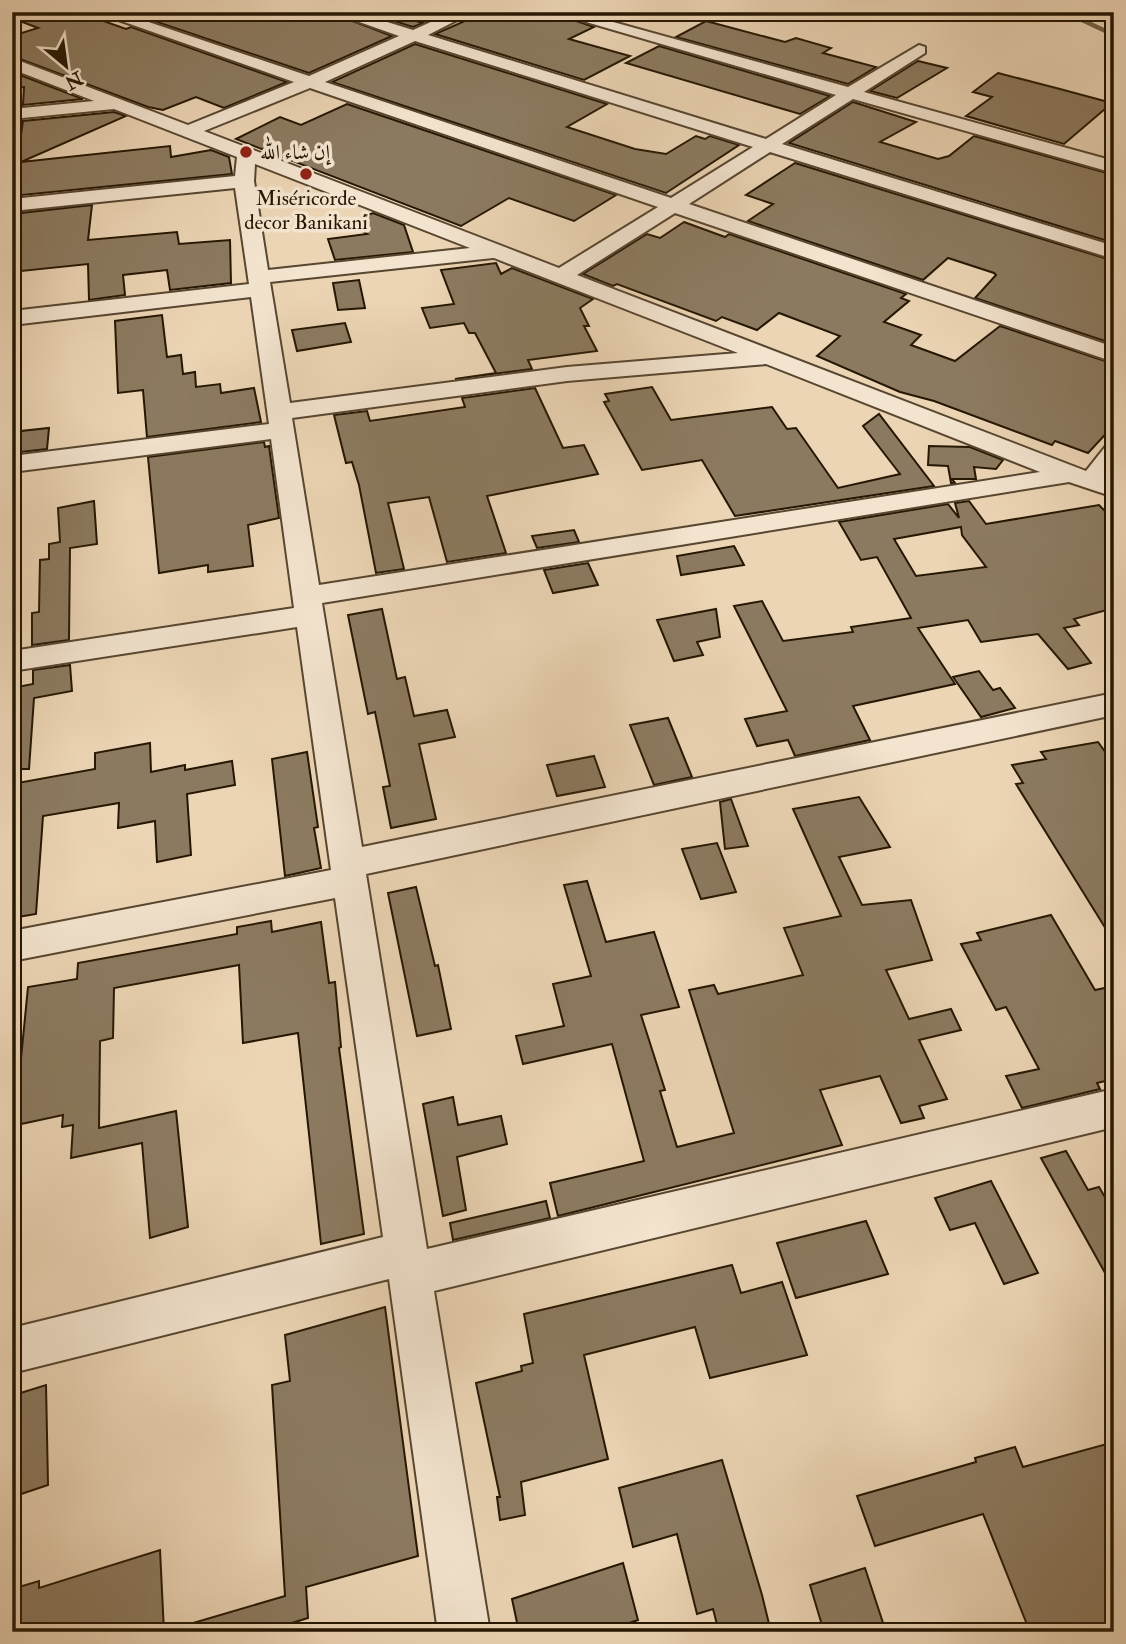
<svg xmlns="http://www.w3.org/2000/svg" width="1126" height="1644" viewBox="0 0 1126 1644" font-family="'IM FELL Double Pica',Amiri,serif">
  <rect width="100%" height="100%" fill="#ecd5b5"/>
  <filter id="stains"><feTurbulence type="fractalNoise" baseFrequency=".00286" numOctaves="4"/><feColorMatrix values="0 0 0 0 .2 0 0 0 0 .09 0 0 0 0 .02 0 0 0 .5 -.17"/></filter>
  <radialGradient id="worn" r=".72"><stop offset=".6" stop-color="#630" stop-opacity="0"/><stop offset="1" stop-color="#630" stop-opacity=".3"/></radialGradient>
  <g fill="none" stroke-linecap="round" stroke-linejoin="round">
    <!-- stream -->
    <polyline stroke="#746249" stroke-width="4.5" points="1065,12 1114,35"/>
  </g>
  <!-- building -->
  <g fill="#8c7a60" stroke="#251703" stroke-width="2" fill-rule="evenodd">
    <polygon points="12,12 78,12 126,29 131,27 287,82 224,108 196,97 163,110 148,107 12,56 12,36 38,28 12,18"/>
    <polygon points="173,12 199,21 226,12 329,12 392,36 309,73 151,20"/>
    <polygon points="365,12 386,12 423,23 413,27"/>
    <polygon points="502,12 550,12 594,27 569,39 630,56 584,80 435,34 483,13 501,18"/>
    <polygon points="706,21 785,42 796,38 831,48 823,53 876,67 848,84 676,37"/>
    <polygon points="415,44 607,104 567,127 635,149 666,154 696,136 705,139 710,136 739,145 666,193 332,82"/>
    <polygon points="659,46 830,96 800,114 626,63"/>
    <polygon points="918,61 947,68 897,98 870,91"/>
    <polygon points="12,72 83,99 23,105 24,87 12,88"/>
    <polygon points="998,73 1060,89 1112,103 1064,144 966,116 992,97 973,92"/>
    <polygon points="853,102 916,122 880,142 938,159 949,156 974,136 1114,175 1114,243 789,143"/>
    <polygon points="347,104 616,195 574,221 509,198 461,226 236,139 280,117 301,125"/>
    <polygon points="114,112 126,116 21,162 170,146 171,157 211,150 229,157 232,174 12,196 23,121"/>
    <polygon points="795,163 1114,261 1114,344 975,298 996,275 994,273 948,258 923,280 748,221 773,204 746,195"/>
    <polygon points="92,205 88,240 177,232 179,244 230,240 231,283 170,290 167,270 123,275 125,295 89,300 88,264 12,272 12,214"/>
    <polygon points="373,213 404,225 413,252 335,260 328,239 367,234 348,223"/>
    <polygon points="684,222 725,237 729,234 906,294 901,298 909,301 884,322 921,335 911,345 955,361 1000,326 1114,364 1114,425 1088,453 1055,441 1052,445 934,401 900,392 817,356 840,336 779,313 757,330 722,317 716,321 617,284 613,286 583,274 647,234 660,238"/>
    <polygon points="496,263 501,274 512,268 593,299 580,308 589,326 584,326 597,351 528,360 532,369 455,379 496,373 475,333 469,333 464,323 430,328 422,308 454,304 441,270"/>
    <polygon points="359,280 365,308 338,310 333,283"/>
    <polygon points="162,315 167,357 181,355 183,374 195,372 196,387 220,384 221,393 254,388 261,422 147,437 143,390 118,393 115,321"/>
    <polygon points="345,323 351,342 297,351 292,330"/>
    <polygon points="652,387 671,420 772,407 787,429 796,428 838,488 900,474 863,426 879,414 934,486 735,516 702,460 642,470 604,402 609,401 605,394"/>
    <polygon points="535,388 563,448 584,445 598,474 487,496 506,553 447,562 429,497 388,503 404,569 376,573 359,485 352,462 346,463 334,415 367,411 370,421 465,407 462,398"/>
    <polygon points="49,428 47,449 12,453 12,432"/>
    <polygon points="264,442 265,447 269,446 279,518 248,525 253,566 208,572 208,565 159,573 148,457"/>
    <polygon points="929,446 970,447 1003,460 996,469 974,467 976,479 952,479 955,483 951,483 948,466 928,465"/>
    <polygon points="94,501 97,544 70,548 69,640 32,645 32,613 39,612 40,560 49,559 49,544 60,542 58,508"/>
    <path d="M969,501L986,524L1099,505L1114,520V608L1074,619L1079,625L1064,628L1091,663L1068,669L1038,634L981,642L968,620L918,628L955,684L853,706L870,740L795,756L788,740L757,746L745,719L787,711L734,606L762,601L783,641L853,632L851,627L911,618L877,557L861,560L839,522L948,504L959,518L955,503ZM961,527L962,535L986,567L916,576L894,539Z"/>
    <polygon points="574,530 579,542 537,548 532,536"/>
    <polygon points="734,546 744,565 681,575 677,556"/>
    <polygon points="588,563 598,585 553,593 544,570"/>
    <polygon points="382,609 397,679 405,677 414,716 447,710 455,737 419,744 436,819 391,828 383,787 390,786 375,712 368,714 348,615"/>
    <polygon points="716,609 720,637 697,642 703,655 674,661 657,620"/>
    <polygon points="70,665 72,691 34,698 29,769 12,769 12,688 33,684 33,670"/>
    <polygon points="979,671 993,690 1000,688 1015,708 981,717 953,677"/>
    <polygon points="668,718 692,777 654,785 630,725"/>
    <polygon points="1098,742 1114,764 1114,942 1016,784 1023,783 1012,765 1046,759 1041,752"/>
    <polygon points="150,743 151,772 185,765 185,770 232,761 235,785 187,794 191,855 157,862 155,821 118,828 119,803 43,816 36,914 12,918 12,784 95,769 95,753"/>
    <polygon points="307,752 318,827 314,828 321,868 285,876 272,759"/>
    <polygon points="594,756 605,787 557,796 547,765"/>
    <polygon points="859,797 890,847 839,857 862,905 911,900 932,960 886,970 909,1019 951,1009 961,1030 919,1040 947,1099 919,1106 924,1118 901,1123 880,1076 820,1090 842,1145 558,1216 550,1183 644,1161 612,1044 523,1064 516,1036 564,1026 553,984 591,976 564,885 587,881 606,942 654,932 679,1007 641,1015 665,1090 660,1091 677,1147 734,1133 689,990 714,985 718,994 803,975 784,928 841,916 793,809"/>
    <polygon points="731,799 748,846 725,849 720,802"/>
    <polygon points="717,843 736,892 701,899 682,849"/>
    <polygon points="416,887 435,966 438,965 451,1029 417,1036 388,893"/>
    <polygon points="1051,915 1095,990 1114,986 1114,1079 1097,1083 1100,1089 1022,1108 1006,1076 1039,1069 1006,1007 996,1010 961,944 981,940 977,933"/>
    <polygon points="271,921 272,932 321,922 329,983 335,982 341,1047 339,1048 364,1234 321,1244 298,1033 243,1043 239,965 114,988 113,1038 100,1041 99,1128 176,1111 188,1227 150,1238 142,1143 71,1158 73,1125 62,1127 63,1115 12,1126 12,1091 18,1089 28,987 77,979 78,963 237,934 237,927"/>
    <polygon points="453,1097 458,1125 501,1116 507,1144 457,1157 466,1210 443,1216 423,1104"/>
    <polygon points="1066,1151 1088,1190 1099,1187 1114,1213 1114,1289 1041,1158"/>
    <polygon points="991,1181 1038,1273 1004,1284 975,1223 950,1230 935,1198"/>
    <polygon points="546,1201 550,1218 453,1240 450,1223"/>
    <polygon points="866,1221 888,1274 796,1298 777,1243"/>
    <polygon points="732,1265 741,1293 782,1282 807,1355 710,1378 695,1327 584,1355 608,1459 521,1482 525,1515 500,1520 497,1497 500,1497 476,1383 522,1371 521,1366 533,1363 524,1314"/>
    <polygon points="385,1307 418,1556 306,1587 308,1618 263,1632 184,1632 183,1626 285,1596 272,1385 290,1381 285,1335"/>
    <polygon points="46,1385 48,1485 15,1496 14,1395"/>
    <polygon points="1114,1442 1114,1632 1030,1632 983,1514 875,1546 857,1496 976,1462 975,1458 1015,1447 1023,1467"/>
    <polygon points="722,1460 762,1595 771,1632 719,1632 713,1609 697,1614 677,1534 633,1547 619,1488"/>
    <polygon points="160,1550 164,1632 12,1632 12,1589 39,1581 39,1588"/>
    <polygon points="623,1563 638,1620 603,1632 519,1632 512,1599"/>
    <polygon points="865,1568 886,1632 824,1632 810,1585"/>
  </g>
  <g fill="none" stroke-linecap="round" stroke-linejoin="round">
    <!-- minor casing -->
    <g stroke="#574630" stroke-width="4">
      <path id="minor" d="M96,12H119L309,76L399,36L331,12H355L413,30L453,12H473L428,35L766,139L836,95L552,12H577L848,87L919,45L925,47V53L864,92L1114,161V173L853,99L782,144L1114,246V259L770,152L689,204L1114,347V362L675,213L577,275L1086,471L1105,447L1114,445V469L1107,478L1114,480V497L1069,482L322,603L362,847L1114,693V715L366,874L427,1249L1114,1089V1127L434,1291L490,1632H438L389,1279L12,1373V1328L383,1237L335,898L12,961V931L331,870L297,627L12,671V651L294,608L271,439L12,472V456L269,424L251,297L12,325V311L249,284L235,188L12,211V199L235,176L237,157L114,109L12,119V109L94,101L12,69V58L188,125L294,82ZM415,41L753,147L671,198L325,82ZM310,88L658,207L559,268L204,131ZM255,164L470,248L268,270L254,181ZM493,258H494L738,353L567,367L290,403L270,282ZM766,364L1040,472L319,585L292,418L567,381Z"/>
    </g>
    <!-- minor -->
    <use href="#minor" fill="#f3e4cf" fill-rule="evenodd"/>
  </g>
  <!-- markers -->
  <g fill="#8f2418" stroke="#f3e4cf" stroke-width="2.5">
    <circle cx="246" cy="152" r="7"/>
    <circle cx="306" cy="174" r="7"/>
  </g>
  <g text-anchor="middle" stroke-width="7" stroke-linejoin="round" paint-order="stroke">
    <!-- far-poi labels -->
    <g font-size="21" fill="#251703" stroke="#f3e4cf" text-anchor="start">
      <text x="260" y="159">إن شاء الله</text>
      <text x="306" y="205" text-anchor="middle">Miséricorde<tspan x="306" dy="24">decor Banikani</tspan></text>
    </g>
  </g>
  <!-- margin -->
  <rect width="1126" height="1644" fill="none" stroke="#ecd5b5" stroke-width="42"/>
  <rect x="14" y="14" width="1098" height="1616" fill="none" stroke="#251703" stroke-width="3.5"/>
  <rect x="21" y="21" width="1084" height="1602" fill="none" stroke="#251703" stroke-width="2"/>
  <!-- north arrow -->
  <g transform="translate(66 66) rotate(151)" stroke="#f3e4cf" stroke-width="5" paint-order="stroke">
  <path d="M0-5L12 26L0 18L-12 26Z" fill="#251703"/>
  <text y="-10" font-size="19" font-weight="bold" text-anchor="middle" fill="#251703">N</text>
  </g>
  <rect width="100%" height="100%" filter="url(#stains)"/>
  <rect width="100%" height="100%" fill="url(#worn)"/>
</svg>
